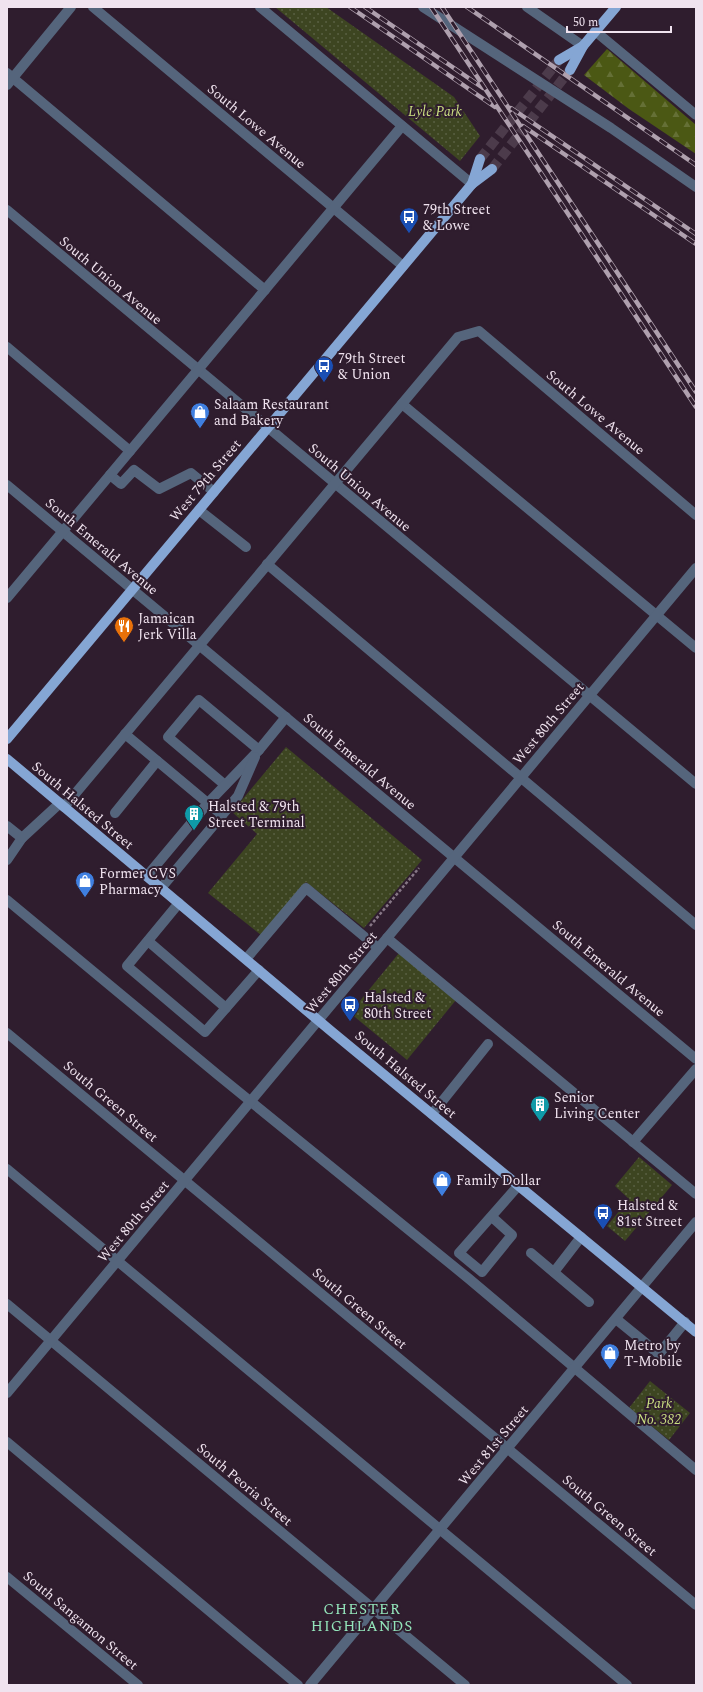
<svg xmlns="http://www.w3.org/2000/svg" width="703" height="1692" viewBox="0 0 703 1692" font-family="Spectral,serif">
  <defs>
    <pattern id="grass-dots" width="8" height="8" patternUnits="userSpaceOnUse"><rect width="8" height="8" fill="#3d4521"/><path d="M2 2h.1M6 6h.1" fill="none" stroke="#596042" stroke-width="1.8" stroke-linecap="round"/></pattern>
    <pattern id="forest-firs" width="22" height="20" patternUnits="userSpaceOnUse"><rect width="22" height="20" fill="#4b5814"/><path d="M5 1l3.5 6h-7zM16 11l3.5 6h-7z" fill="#657036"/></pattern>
  </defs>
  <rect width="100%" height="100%" fill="#2f1d2e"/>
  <!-- grass -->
  <g fill="url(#grass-dots)">
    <polygon points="275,7 326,7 454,97 480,136 460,161"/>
    <polygon points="286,747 422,860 364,928 306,882 261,935 208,893 257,834 232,812"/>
    <polygon points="399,953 456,1000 407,1060 350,1013"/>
    <polygon points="639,1157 672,1185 625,1241 607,1226 629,1199 615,1186"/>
    <polygon points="650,1381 690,1413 669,1440 629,1408"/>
  </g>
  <!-- forest -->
  <polygon fill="url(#forest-firs)" points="607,49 696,125 696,154 629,109 584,75"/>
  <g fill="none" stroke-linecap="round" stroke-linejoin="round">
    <!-- major-tunnel -->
    <g stroke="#4c3b4b" stroke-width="10" stroke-dasharray="10 5" stroke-linecap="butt">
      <polyline points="480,159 559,60"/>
      <polyline points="492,169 570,70"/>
    </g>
    <!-- path -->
    <polyline stroke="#877786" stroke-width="2.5" stroke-dasharray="3 2" stroke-linecap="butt" points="370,926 419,868"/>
    <!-- minor -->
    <g stroke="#55657c" stroke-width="10">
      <polyline points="93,7 403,266"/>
      <polyline points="260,7 472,184"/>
      <polyline points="423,7 611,128 696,187"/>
      <polyline points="527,7 583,46"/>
      <polyline points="595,31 696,115"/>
      <polyline points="7,73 265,290"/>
      <polyline points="7,85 71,7"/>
      <polyline points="7,210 696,784"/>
      <polyline points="7,347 130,451"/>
      <polyline points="402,404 696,648"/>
      <polyline points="110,475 121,484 134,470 159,489 191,473 214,492"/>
      <polyline points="7,485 696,1059"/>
      <polyline points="199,510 246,547"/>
      <polyline points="267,564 696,925"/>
      <polyline points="7,598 402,126"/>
      <polyline points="125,734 222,815"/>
      <polyline points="225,785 168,737 199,700 259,750"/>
      <polyline points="64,807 458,337 479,331 696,515"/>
      <polyline points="115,813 157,761"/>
      <polyline points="7,826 22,838 7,860"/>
      <polyline points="22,838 60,803"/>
      <polyline points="147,876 208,803 259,750 286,717"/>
      <polyline points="161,888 238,796 255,757"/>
      <polyline points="7,900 218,1075 468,1278 696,1470"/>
      <polyline points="179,903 127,966 205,1032 259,970"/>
      <polyline points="387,938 696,1194"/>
      <polyline points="148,941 226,1008"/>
      <polyline points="246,959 306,888 378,948"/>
      <polyline points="7,1033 696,1605"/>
      <polyline points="432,1114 488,1044"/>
      <polyline points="633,1142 696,1069"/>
      <polyline points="7,1169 627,1685"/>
      <polyline points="492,1217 512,1235 482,1272 459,1253 518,1186"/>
      <polyline points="531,1253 589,1302"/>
      <polyline points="554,1272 581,1237"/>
      <polyline points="7,1304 465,1685"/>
      <polyline points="616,1319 659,1354 685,1322"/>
      <polyline points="7,1393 696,568"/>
      <polyline points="7,1442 298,1685"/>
      <polyline points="7,1577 138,1685"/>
      <polyline points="310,1685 696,1222"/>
    </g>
    <!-- major -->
    <g stroke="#85a6d4" stroke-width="10">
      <polyline points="559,60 583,46"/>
      <polyline points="570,70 583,46 616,7"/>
      <polyline points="472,184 480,159"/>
      <polyline points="7,739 472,184 492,169"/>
      <polyline points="7,759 331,1031 696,1332"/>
    </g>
    <!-- rail casing -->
    <g stroke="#afa0ae" stroke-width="4.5">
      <g id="rail">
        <polyline points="350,7 495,107"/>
        <polyline points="365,7 483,88"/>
        <polyline points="431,7 696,407"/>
        <polyline points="442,7 696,392"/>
        <polyline points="467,7 696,165"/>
        <polyline points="511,108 696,234"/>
        <polyline points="523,126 696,244"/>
      </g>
    </g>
    <!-- rail -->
    <use href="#rail" stroke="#2f1d2e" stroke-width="3" stroke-dasharray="9" stroke-linecap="butt"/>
  </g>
  <!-- icons -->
  <defs>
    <g id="bus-pin" transform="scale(1)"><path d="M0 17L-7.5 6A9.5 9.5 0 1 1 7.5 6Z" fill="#1a4fb4" stroke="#2f1d2e"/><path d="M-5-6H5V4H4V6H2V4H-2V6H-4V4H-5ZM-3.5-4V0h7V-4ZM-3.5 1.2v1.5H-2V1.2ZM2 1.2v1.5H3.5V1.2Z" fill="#fff"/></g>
    <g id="shop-pin" transform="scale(1)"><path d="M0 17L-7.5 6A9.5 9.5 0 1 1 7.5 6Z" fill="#3f7fe0" stroke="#2f1d2e"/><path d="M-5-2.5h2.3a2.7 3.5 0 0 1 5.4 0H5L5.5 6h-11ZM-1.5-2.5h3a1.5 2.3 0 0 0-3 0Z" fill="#fff"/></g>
    <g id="restaurant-pin" transform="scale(1)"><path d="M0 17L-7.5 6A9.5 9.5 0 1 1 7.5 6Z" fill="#e8710a" stroke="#2f1d2e"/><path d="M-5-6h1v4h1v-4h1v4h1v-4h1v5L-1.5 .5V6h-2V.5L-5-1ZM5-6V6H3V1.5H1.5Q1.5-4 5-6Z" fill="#fff"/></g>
    <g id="building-pin" transform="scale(1)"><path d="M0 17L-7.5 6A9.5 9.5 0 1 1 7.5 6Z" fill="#0f9aa8" stroke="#2f1d2e"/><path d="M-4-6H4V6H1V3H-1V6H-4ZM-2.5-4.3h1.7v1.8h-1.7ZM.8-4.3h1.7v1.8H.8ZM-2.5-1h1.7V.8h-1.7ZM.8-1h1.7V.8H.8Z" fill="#fff"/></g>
  </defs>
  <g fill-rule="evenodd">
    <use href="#bus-pin" x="409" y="217"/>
    <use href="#bus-pin" x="324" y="366"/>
    <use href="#shop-pin" x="200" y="412"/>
    <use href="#restaurant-pin" x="124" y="626"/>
    <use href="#building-pin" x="194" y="814"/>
    <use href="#shop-pin" x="85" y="881"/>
    <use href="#bus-pin" x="350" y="1005"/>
    <use href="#building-pin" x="540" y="1105"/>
    <use href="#shop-pin" x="442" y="1180"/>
    <use href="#bus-pin" x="603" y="1213"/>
    <use href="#shop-pin" x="610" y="1353"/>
  </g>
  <g text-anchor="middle" stroke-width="4" stroke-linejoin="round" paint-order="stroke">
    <!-- park labels -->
    <g font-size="14" font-style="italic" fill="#cadf81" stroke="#2f1d2e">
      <text x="435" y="116">Lyle Park</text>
      <text x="659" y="1408">Park<tspan x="659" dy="16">No. 382</tspan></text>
    </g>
    <!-- street labels -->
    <g font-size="14" fill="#f0e3ef" stroke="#2f1d2e">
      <text transform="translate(257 126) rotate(40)" y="5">South Lowe Avenue</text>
      <text transform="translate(111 280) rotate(40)" y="5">South Union Avenue</text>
      <text transform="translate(596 412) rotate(40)" y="5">South Lowe Avenue</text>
      <text transform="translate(205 480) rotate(-50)" y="5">West 79th Street</text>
      <text transform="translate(360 487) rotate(40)" y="5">South Union Avenue</text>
      <text transform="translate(102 546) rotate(40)" y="5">South Emerald Avenue</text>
      <text transform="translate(548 723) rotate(-50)" y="5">West 80th Street</text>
      <text transform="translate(360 761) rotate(40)" y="5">South Emerald Avenue</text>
      <text transform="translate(83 805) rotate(40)" y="5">South Halsted Street</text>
      <text transform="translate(609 968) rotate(40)" y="5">South Emerald Avenue</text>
      <text transform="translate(341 972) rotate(-50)" y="5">West 80th Street</text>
      <text transform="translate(406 1074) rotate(40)" y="5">South Halsted Street</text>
      <text transform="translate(111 1101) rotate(40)" y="5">South Green Street</text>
      <text transform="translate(133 1221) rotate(-50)" y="5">West 80th Street</text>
      <text transform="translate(360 1308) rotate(40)" y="5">South Green Street</text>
      <text transform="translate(493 1445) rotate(-50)" y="5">West 81st Street</text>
      <text transform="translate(245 1484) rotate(40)" y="5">South Peoria Street</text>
      <text transform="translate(610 1515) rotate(40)" y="5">South Green Street</text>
      <text transform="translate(81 1620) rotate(40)" y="5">South Sangamon Street</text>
    </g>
    <!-- poi labels -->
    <g font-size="14" fill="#f0e3ef" stroke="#2f1d2e" text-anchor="start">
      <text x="423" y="214">79th Street<tspan x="423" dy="16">&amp; Lowe</tspan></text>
      <text x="338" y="363">79th Street<tspan x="338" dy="16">&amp; Union</tspan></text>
      <text x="214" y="409">Salaam Restaurant<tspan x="214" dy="16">and Bakery</tspan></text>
      <text x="138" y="623">Jamaican<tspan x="138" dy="16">Jerk Villa</tspan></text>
      <text x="208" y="811">Halsted &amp; 79th<tspan x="208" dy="16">Street Terminal</tspan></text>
      <text x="99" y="878">Former CVS<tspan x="99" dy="16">Pharmacy</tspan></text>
      <text x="364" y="1002">Halsted &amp;<tspan x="364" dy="16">80th Street</tspan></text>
      <text x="554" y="1102">Senior<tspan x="554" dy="16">Living Center</tspan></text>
      <text x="456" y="1185">Family Dollar</text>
      <text x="617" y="1210">Halsted &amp;<tspan x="617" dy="16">81st Street</tspan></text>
      <text x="624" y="1350">Metro by<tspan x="624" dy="16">T-Mobile</tspan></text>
    </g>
    <!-- neighbourhood labels -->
    <g font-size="15" letter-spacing="1" fill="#93e4ba" stroke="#2f1d2e">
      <text x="362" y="1614">CHESTER<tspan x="362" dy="17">HIGHLANDS</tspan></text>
    </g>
  </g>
  <!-- border -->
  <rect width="703" height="1692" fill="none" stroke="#f0e3ef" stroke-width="16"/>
  <!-- scale -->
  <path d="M567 26v6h104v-6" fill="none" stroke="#f0e3ef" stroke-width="2"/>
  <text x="573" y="26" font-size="12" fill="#f0e3ef" stroke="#2f1d2e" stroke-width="3" paint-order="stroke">50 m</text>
</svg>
